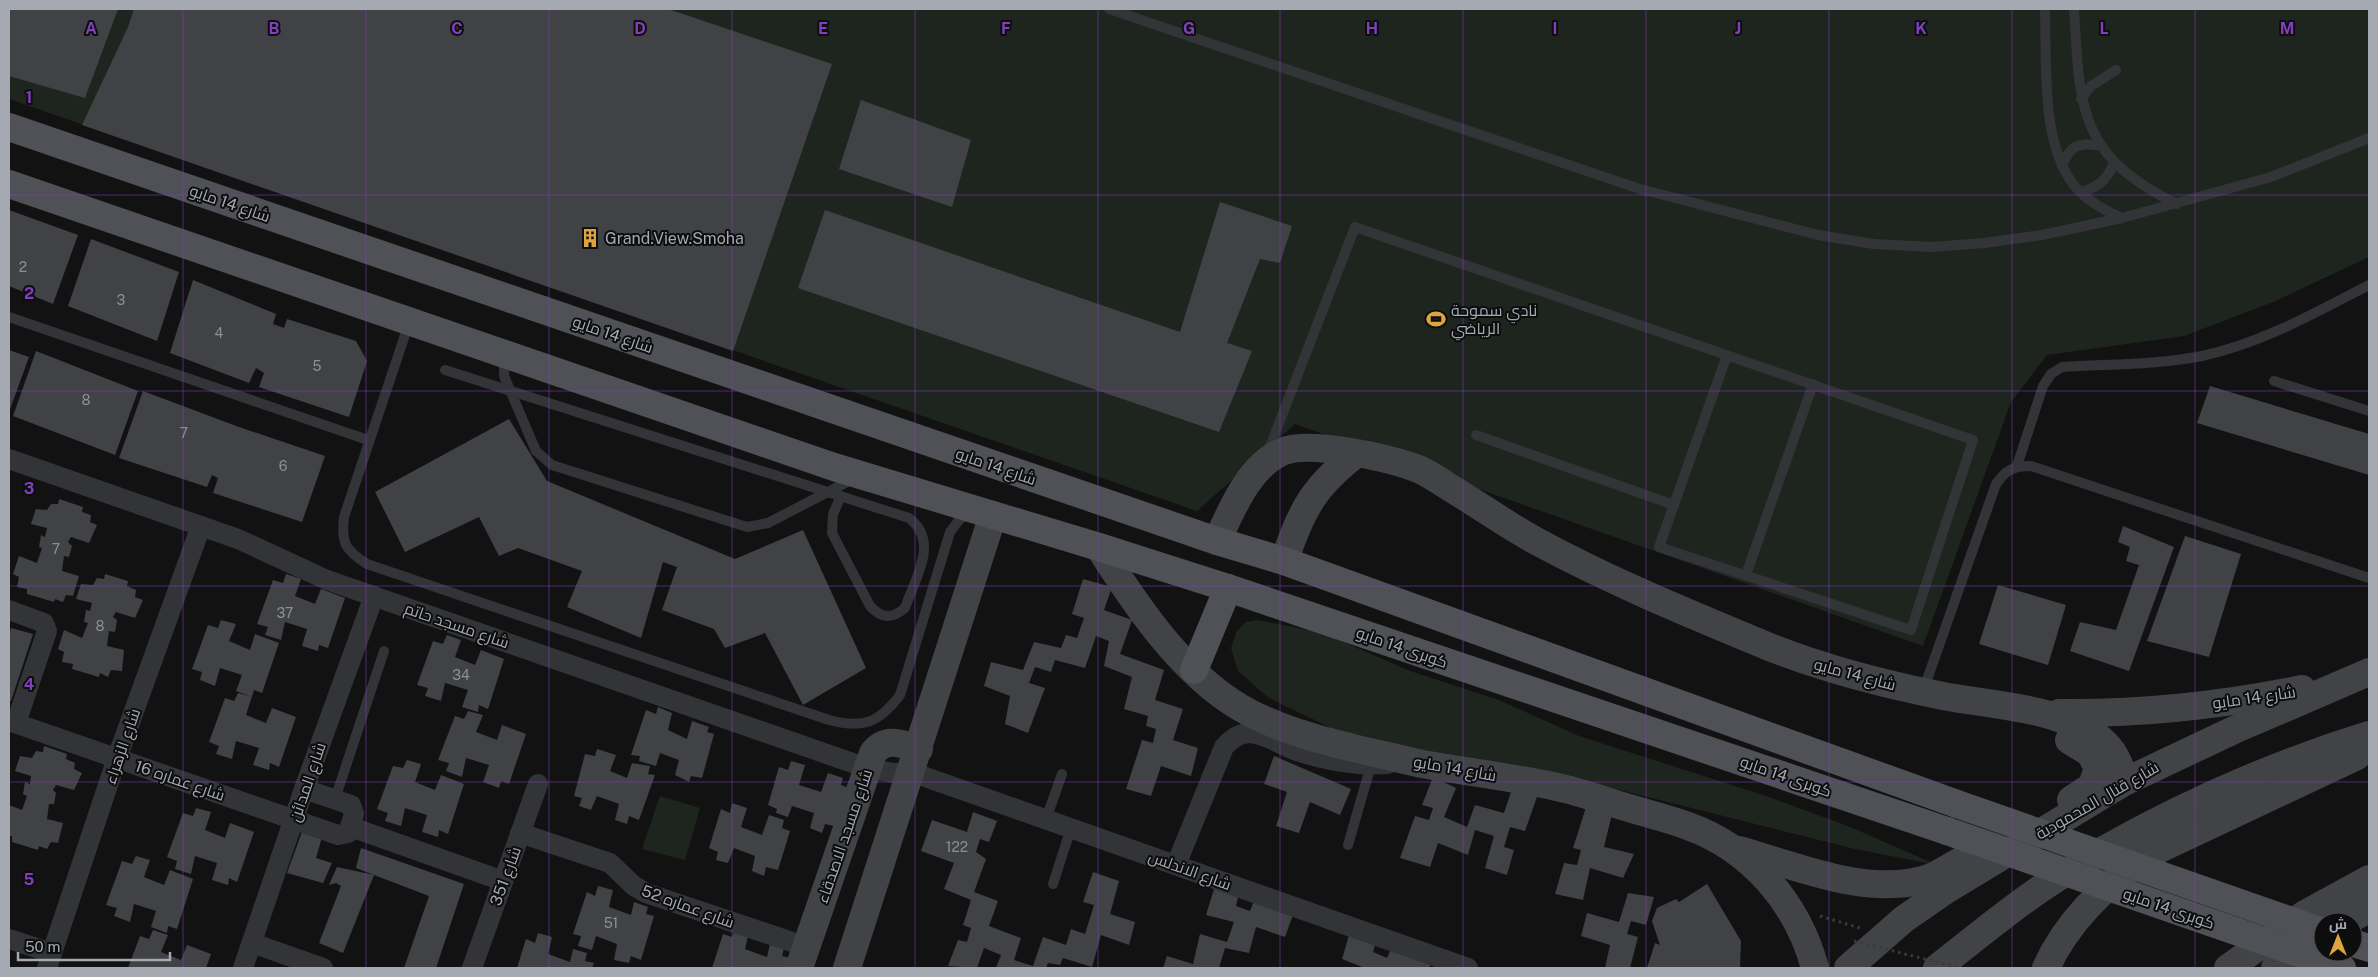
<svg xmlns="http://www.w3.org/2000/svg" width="2378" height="977" viewBox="0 0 2378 977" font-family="'Public Sans',Cairo,sans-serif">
  <rect width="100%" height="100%" fill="#121213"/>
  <!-- green -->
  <g fill="#1e251f">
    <polygon points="9,9 2369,9 2369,257 2273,302 2184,336 2047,355 2011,402 1923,646 1295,424 1197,511 9,99"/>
    <polygon points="1258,620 1323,633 1410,671 1499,700 1579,736 1763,795 1848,826 1937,865 1855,849 1620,790 1414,752 1333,729 1269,698 1238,671 1231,648 1237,631 1246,622"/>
    <polygon points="660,796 700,808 685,860 642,849"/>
  </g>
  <!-- building -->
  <g fill="#414246">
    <polygon points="9,9 118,9 85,98 9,76"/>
    <polygon points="134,9 668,9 832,64 733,351 82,125 128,27"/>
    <polygon points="861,100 971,140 952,207 839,169"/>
    <polygon points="1220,202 1292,226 1280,263 1260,259 1227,343 1252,351 1219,432 798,288 825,210 1180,332"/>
    <polygon points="9,210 78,235 53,304 9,286"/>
    <polygon points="91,239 179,272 157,341 68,306"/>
    <polygon points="193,280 276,314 273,324 284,328 287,319 356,341 367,361 349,417 259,387 264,373 256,368 249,383 170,353"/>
    <polygon points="9,350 29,357 9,412"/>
    <polygon points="36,351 138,391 115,455 13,416"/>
    <polygon points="2210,386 2369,434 2369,475 2197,423"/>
    <polygon points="143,391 239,427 325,456 302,522 213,493 218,478 212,475 207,487 119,458"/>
    <polygon points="509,419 547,481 735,559 803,530 866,668 803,705 765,633 725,648 714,629 662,610 677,567 663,562 641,638 567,607 582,571 518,548 499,556 479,517 405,552 375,492"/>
    <polygon points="59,499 83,507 82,512 91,515 90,522 97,525 89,543 71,537 68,542 72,546 69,557 64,556 62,571 79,576 73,596 66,595 63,602 55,599 54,602 27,594 27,589 17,587 19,577 13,574 19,556 37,563 42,548 39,547 41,535 45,537 47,528 31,524 36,509 47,510 51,504 58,504"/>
    <polygon points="2123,526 2174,547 2129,671 2070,651 2080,622 2116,630 2139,565 2126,561 2130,547 2118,542"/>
    <polygon points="2185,536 2241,554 2209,657 2147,641"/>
    <polygon points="105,574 128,581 127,586 136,590 135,597 143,600 135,618 116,612 113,617 117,620 115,632 109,631 107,646 124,650 122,671 111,670 108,677 100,673 99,677 72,669 73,664 62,662 64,652 58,649 64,630 82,638 88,623 84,622 86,610 90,611 92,603 76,599 81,584 93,585 97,578 104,579"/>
    <polygon points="286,574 301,579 295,596 315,604 321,589 345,598 328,648 319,645 318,651 302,646 307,629 285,622 281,640 265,635 268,627 257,624 273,580 283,583"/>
    <polygon points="1083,579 1112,587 1104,610 1132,620 1120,654 1164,670 1155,700 1183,709 1173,740 1198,748 1191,776 1161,766 1151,796 1126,789 1142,740 1153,743 1156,729 1146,726 1148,716 1124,709 1132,677 1104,666 1109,641 1096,636 1085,668 1055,660 1051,672 1035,667 1029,683 1045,688 1028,733 1005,724 1010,696 984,686 991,662 1023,670 1034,642 1061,648 1066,635 1077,638 1084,618 1072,614"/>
    <polygon points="1998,585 2066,605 2048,665 1979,644"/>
    <polygon points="221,620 236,624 229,641 250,650 255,634 279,643 262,693 254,690 246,715 266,723 272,708 296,717 279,767 270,763 269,770 253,765 259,748 236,741 232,759 216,754 219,746 209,742 225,698 234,701 238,693 250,696 236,691 242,675 220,668 215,686 200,680 202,672 192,669 208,625 218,628"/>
    <polygon points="11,628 33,634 11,701 9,701 9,636"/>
    <polygon points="447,635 461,640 455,657 475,665 481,650 504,659 488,709 479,705 478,712 462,707 468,690 445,683 441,701 425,696 428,688 417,685 433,641 443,644"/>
    <polygon points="658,707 672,713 668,730 687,739 692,721 709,727 707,732 714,734 702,778 691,776 689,782 675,775 679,760 660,753 656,766 639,761 640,756 631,755 646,710 656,714"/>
    <polygon points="468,711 483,715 476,732 497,740 502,725 526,734 509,784 501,781 499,788 483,782 489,765 466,758 462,777 446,771 449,763 438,760 455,716 464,719"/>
    <polygon points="44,746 67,754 66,759 75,763 74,769 82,773 74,790 56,785 53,790 56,793 54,804 49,804 47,819 63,823 58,843 51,842 47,849 39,846 38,850 12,842 12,836 9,836 9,805 22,810 27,796 23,794 25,782 30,784 31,776 15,771 20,756 32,758 36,751 43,752"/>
    <polygon points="597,749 616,755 610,771 627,778 632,763 650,766 648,774 655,775 639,820 629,816 627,824 615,820 619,804 597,796 591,810 579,806 582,798 574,796 585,754 595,756"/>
    <polygon points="1274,756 1351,789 1340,815 1310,802 1299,833 1276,826 1287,792 1264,784"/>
    <polygon points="407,760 421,764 415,782 435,790 441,775 464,784 448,834 439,830 438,837 422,832 427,815 405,808 401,826 385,821 388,813 377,809 393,766 403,768"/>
    <polygon points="791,761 805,765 799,785 821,792 828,773 843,778 841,785 849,788 837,827 825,824 822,833 810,828 814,813 792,806 788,817 776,813 777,809 768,805 779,767 788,770"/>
    <polygon points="1433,777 1456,788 1444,817 1467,827 1475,805 1504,813 1512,789 1538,794 1525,831 1510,827 1504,847 1514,850 1507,875 1485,868 1494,836 1475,830 1468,855 1438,843 1430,867 1400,858 1415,816 1429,820 1433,808 1422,805"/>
    <polygon points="732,803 747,808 741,827 762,835 769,815 784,820 782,828 790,831 778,870 766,867 764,876 752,871 755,856 734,848 728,863 716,860 718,852 709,848 721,809 730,813"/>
    <polygon points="1586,807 1612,814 1604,847 1634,854 1623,878 1590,868 1583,900 1555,894 1564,863 1577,865 1581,850 1573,848"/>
    <polygon points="196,808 211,812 205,830 225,838 230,823 254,832 237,882 229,878 228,885 212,880 217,863 195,856 191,874 175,869 177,861 167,857 183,813 193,816"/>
    <polygon points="973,812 997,821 989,842 980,839 976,852 986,859 974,892 998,901 989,926 1021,938 1014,960 1033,966 1043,937 1066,945 1071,929 1085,934 1094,905 1083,902 1093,872 1119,881 1110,914 1135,922 1129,945 1101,935 1092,967 1063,958 1060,965 1048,963 1046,968 996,968 1001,955 984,948 977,968 948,966 958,940 967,942 971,928 963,925 971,900 944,889 954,863 921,851 932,820 967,832"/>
    <polygon points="303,829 322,837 316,858 332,863 323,883 287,873"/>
    <polygon points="361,848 464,884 436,968 404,968 429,896 374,875 343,953 319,943 341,886 336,883 329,885 337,867 374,875 356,868"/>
    <polygon points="136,856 150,860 144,877 164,885 170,870 193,879 177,929 168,926 167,933 151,927 156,911 134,904 130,922 114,916 117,908 106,905 122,861 132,864"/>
    <polygon points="1707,884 1741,941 1740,968 1647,968 1655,943 1660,945 1652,921 1657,908 1676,899 1679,902"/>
    <polygon points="598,886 613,890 609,907 631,915 634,902 648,907 646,914 654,916 641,960 631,956 629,963 614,960 617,944 596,936 592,950 578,946 581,936 573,934 587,892 595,896"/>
    <polygon points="1215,886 1239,893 1236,906 1250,911 1255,898 1294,912 1285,937 1256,927 1249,953 1225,948 1219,968 1163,968 1167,956 1193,964 1200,934 1227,942 1234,922 1206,915"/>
    <polygon points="1628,893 1654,897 1646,925 1631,921 1627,934 1638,937 1630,968 1605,968 1610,945 1581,936 1587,913 1619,922"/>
    <polygon points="735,928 749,932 745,949 767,957 770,944 784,948 782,956 791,958 787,968 712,968 723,934 732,937"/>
    <polygon points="153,930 168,935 161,952 181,960 187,945 211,954 206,968 128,968 140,936 149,939"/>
    <polygon points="538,933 552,937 548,954 570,962 573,949 587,953 585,961 594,963 592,968 517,968 526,939 535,943"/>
    <polygon points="1349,935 1376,942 1373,952 1387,958 1392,947 1431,964 1429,968 1365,968 1342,959"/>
  </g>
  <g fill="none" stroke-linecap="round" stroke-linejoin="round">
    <!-- path -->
    <polyline stroke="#393b3e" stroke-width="3" stroke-dasharray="2.5 4" stroke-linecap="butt" points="1820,916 1860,928"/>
    <!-- lane -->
    <g stroke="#333438" stroke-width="10">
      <polyline points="1109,9 1640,189 1818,235 1874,244 1931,247 1984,243 2042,235 2122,218 2271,177 2369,138"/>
      <path d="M2045,9C2047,62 2039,151 2080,192C2092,204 2106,211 2122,218"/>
      <path d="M2074,9C2080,108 2078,156 2177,204"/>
      <polyline points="2081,99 2091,86 2116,70"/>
      <path d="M2062,166C2070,145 2080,141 2101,146"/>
      <path d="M2080,192C2098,188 2107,180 2114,163"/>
      <polyline points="9,317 368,440"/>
      <path d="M409,323L344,517C341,543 345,550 367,564L829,720C863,729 879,723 900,695L950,532L959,520L970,512"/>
      <polyline points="504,356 504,376 536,451 552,465 747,527 768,523 853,479"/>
      <path d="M445,370L909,518C940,542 915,578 905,608C892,619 882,619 870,606L832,533L833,514L841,496"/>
      <polyline points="2274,381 2369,411"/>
      <polyline points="1476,435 1674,505"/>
      <polyline points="1267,454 1355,227 1973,440 1911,630 1659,547 1727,355"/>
      <path d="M2017,466L2043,386L2051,374L2062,367C2109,364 2156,365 2202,356C2262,343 2315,313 2369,285"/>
      <polyline points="1746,575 1813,384"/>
      <path d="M1923,691L1996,484C2006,470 2013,466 2031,466L2369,578"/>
      <polyline points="335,799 384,651"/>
      <polyline points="1046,819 1062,774"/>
      <polyline points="1348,845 1371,765"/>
      <polyline points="1053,884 1071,828"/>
    </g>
    <!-- street -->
    <g stroke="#333438" stroke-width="20">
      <polyline points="9,459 238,539 327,580 867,768 893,773 911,772 1468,968"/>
      <polyline points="9,610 44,623 47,631 16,723"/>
      <polyline points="9,721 338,835 348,833 354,814 351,805 304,789"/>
      <polyline points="351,827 503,881"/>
      <polyline points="520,833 610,863 634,886 646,893 807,947"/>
      <path d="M1176,865L1224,747C1231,739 1239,733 1250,733C1266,734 1282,746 1297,751C1326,761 1357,766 1388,764"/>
      <polyline points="9,939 52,953"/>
      <polyline points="252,943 323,968"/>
      <polyline points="47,968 117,758 201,526"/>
      <polyline points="243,968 304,789 374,596"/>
      <polyline points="472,968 538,784"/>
    </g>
    <!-- secondary -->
    <g stroke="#414347" stroke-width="28">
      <path d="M1217,541C1232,509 1249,465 1284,451C1312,441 1384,457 1413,467C1426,471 1438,480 1449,487C1479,505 1508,526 1538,542C1612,582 1690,614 1767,646C1824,669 1883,684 1943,696C1991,705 2048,707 2090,732C2110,743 2120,760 2124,782"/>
      <path d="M1099,547C1135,604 1181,673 1241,708C1277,729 1317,739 1357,749C1379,754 1400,759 1422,764C1467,772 1512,777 1557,787C1581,792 1605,801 1629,808C1648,814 1669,819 1688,826C1752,849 1798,904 1815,968"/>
      <path d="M1284,561C1302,510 1312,488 1356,454"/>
      <path d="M2059,713C2141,714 2223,705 2302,689"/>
      <polyline points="2069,740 2090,753 2098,768 2092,786 2071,800"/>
      <path d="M1739,850C1797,866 1869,898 1929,878C1941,873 1954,864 1966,858"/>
      <polyline points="2344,922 2369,909"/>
      <path d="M799,968L873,753C886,736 902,744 919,749"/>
      <polyline points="847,968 993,515"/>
      <polyline points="1848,968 1904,919 1946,890 2124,782 2234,730 2369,672"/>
      <path d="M1937,968C1979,935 2022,899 2068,871C2160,815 2267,766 2369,735"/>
      <path d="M2046,968C2068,919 2108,882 2153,852L2357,756"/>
      <polyline points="2228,968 2305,914 2369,879"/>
      <polyline points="2275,968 2314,941"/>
    </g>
    <!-- primary -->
    <g stroke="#4f5156" stroke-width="28">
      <polyline points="9,127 1217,541 1284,561 1957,804"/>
      <polyline points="9,184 834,467 1099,547 1228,588 1947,831"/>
      <polyline points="1194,670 1228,588"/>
      <polyline points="2353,943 2369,948"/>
    </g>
    <!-- path-bridge -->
    <polyline stroke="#393b3e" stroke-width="3" stroke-dasharray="2.5 4" stroke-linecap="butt" points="1854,941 1960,968"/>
    <!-- primary-bridge -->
    <g stroke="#4f5156" stroke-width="28">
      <polyline points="1957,804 2323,932"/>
      <polyline points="1947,831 2342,968"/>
    </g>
  </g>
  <!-- grid -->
  <path fill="none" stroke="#813fbd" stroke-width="1" stroke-opacity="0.55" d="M183,9V968M366,9V968M549,9V968M732,9V968M915,9V968M1098,9V968M1280,9V968M1463,9V968M1646,9V968M1829,9V968M2012,9V968M2195,9V968M9,195H2369M9,391H2369M9,586H2369M9,782H2369"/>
  <!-- icons -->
  <defs>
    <g id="building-bare" transform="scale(1.5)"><path d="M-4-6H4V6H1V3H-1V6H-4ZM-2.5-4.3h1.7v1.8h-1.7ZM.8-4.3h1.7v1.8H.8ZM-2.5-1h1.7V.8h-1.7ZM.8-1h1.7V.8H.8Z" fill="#dfa43e" stroke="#0d0d0e" stroke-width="2.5" paint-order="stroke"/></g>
    <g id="stadium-bare" transform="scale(1.5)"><path d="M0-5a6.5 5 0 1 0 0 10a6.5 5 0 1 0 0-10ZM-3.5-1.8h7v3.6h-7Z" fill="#dfa43e" stroke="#0d0d0e" stroke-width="2.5" paint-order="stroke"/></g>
  </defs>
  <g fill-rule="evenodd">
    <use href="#building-bare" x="590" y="238"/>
    <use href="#stadium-bare" x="1436" y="319"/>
  </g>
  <g text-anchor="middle" stroke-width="4" stroke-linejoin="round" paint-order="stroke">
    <!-- number labels -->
    <g font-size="14" fill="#8b8f97">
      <text x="23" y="272">2</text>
      <text x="121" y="305">3</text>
      <text x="219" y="338">4</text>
      <text x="317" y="371">5</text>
      <text x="86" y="405">8</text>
      <text x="184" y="438">7</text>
      <text x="283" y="471">6</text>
      <text x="56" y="554">7</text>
      <text x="285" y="618">37</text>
      <text x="100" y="631">8</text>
      <text x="461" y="680">34</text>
      <text x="957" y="852">122</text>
      <text x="611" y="928">51</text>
    </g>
    <!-- street labels -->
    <g font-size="16" fill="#a4a9b2" stroke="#0d0d0e">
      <text transform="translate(230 203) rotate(19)" y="6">شارع 14 مايو</text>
      <text transform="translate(613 334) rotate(19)" y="6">شارع 14 مايو</text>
      <text transform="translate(996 466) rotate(19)" y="6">شارع 14 مايو</text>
      <text transform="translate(457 625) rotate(19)" y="6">شارع مسجد حاتم</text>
      <text transform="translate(1402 647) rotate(19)" y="6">كوبرى 14 مايو</text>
      <text transform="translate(1855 674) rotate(15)" y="6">شارع 14 مايو</text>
      <text transform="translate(2254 697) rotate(-8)" y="6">شارع 14 مايو</text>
      <text transform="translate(122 746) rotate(-71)" y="6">شارع الزهراء</text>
      <text transform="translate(1455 768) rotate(10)" y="6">شارع 14 مايو</text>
      <text transform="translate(1786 776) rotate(19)" y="6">كوبرى 14 مايو</text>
      <text transform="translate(180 780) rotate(19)" y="6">شارع عماره 16</text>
      <text transform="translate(307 782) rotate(-71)" y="6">شارع المدائن</text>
      <text transform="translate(2097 800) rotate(-30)" y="6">شارع قنال المحمودية</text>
      <text transform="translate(844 836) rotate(-71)" y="6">شارع مسجد الاصدقاء</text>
      <text transform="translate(1190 870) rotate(20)" y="6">شارع الاندلس</text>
      <text transform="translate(505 876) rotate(-70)" y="6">شارع 351</text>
      <text transform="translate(688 906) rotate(20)" y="6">شارع عماره 52</text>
      <text transform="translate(2169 908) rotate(19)" y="6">كوبرى 14 مايو</text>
    </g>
    <!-- poi labels -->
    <g font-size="16" fill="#a4a9b2" stroke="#0d0d0e" text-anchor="start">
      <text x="605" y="244">Grand.View.Smoha</text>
      <text x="1451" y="316">نادي سموحة<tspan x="1451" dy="18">الرياضي</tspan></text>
    </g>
  </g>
  <g font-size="16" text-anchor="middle" font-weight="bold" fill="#813fbd" stroke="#0d0d0e" stroke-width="4" stroke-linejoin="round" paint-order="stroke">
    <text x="91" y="34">A</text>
    <text x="274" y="34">B</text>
    <text x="457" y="34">C</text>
    <text x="640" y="34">D</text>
    <text x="823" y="34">E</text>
    <text x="1006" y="34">F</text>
    <text x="1189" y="34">G</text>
    <text x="1372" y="34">H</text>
    <text x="1555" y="34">I</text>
    <text x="1738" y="34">J</text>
    <text x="1921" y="34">K</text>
    <text x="2104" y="34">L</text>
    <text x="2287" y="34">M</text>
    <text x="29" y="103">1</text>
    <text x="29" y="299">2</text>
    <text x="29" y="494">3</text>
    <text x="29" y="690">4</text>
    <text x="29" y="885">5</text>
  </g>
  <!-- border -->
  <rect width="2378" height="977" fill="none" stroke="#a4a9b2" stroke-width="20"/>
  <!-- north arrow -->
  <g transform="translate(2338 937)"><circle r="24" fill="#0d0d0e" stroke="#494b50"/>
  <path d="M0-4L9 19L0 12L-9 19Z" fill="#dfa43e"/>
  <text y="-8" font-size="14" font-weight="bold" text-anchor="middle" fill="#a4a9b2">ش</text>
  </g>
  <!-- scale -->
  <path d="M18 952v8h152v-8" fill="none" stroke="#a4a9b2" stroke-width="2.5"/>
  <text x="25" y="952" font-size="15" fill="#a4a9b2" stroke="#0d0d0e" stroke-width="4" paint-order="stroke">50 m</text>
</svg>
